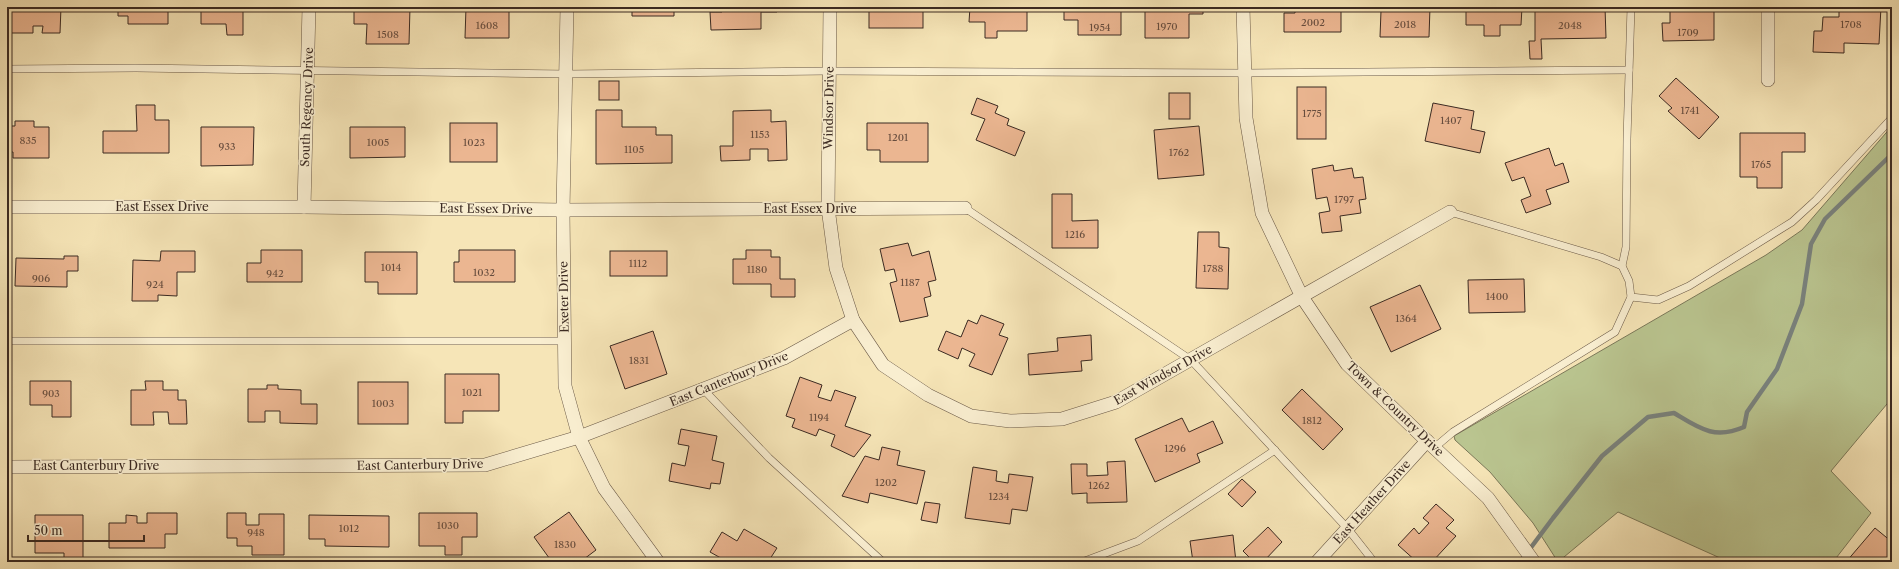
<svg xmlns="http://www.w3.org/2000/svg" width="1899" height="569" viewBox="0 0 1899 569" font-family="'Libre Caslon Text',serif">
  <rect width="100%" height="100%" fill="#f6e5b7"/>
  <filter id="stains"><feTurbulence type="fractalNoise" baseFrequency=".005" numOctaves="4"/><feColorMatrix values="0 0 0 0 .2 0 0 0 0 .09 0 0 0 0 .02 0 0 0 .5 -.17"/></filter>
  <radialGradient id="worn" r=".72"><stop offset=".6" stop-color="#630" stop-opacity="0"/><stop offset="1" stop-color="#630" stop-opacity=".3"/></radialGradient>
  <!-- green -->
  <polygon fill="#bac590" stroke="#7a7859" points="1892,126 1892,398 1831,471 1871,513 1833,562 1729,562 1618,512 1558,562 1533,523 1490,472 1455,440 1454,436 1766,255 1802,230"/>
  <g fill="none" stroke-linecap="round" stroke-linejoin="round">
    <!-- stream -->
    <path stroke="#79827e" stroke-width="4.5" d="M1520,562L1553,518L1602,456L1648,417L1674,413C1699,428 1714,440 1744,427L1747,412L1777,369L1802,304L1811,244L1825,219L1892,154"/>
  </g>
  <!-- building -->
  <g fill="#ebb691" stroke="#3b2a22">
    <polygon points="11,7 61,7 60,33 42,33 43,26 33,26 33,33 11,33"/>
    <polygon points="118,7 168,7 168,24 128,24 128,16 118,16"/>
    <polygon points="201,7 259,7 243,7 243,35 227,35 226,24 201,24"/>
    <polygon points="354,7 410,7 409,44 366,44 367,24 354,24"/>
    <polygon points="466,7 516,7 516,11 509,11 509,38 465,38"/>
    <polygon points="615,7 674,7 674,16 632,16 632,9 615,9"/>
    <polygon points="722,7 777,7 777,12 761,12 761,29 711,30 710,12 722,12"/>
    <rect x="869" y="7" width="54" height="21"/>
    <polygon points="970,7 1027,7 1027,31 997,31 997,38 985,38 985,22 969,22"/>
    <polygon points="1064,7 1121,7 1121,35 1078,35 1078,20 1064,20"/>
    <polygon points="1145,7 1203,7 1203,14 1189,14 1189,38 1145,38"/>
    <polygon points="1295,7 1341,7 1341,32 1284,32 1284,13 1295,13"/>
    <polygon points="1364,7 1430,7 1429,37 1380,37 1381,11 1364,10"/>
    <polygon points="1466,7 1522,7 1521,25 1500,25 1500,36 1484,36 1484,25 1466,25"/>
    <polygon points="1559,7 1605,7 1606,38 1541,39 1542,59 1530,59 1529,41 1535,41 1535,11 1559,11"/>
    <polygon points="1670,7 1714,7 1714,40 1663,41 1662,23 1670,23"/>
    <polygon points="1824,7 1881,7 1879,44 1844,43 1844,53 1813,52 1814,31 1822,31 1823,17 1839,17 1839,10 1824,9"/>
    <polygon points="1676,78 1719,117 1699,139 1668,111 1672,108 1659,96"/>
    <rect x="599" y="81" width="20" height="19"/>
    <rect x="1297" y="87" width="29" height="52"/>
    <rect x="1169" y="93" width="21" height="26"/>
    <polygon points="977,98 998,106 995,113 1009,119 1007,125 1025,132 1015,156 976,140 985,119 971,114"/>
    <polygon points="1433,103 1474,111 1471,129 1485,132 1480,153 1425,141"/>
    <polygon points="136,105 155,105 155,120 169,120 169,153 103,153 103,131 137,131"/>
    <polygon points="596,110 622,110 622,127 656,127 656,135 672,135 672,163 596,164"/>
    <polygon points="771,110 771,122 786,121 787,160 768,161 768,149 750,149 750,160 721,161 720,146 733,146 733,111"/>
    <polygon points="15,121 34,121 34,127 49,127 49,158 13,158 13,152 7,152 7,126 15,126"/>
    <rect x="450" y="123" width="47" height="39"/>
    <polygon points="867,123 928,123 928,162 880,162 880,150 867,150"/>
    <polygon points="1199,126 1204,175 1158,179 1154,130"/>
    <polygon points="201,127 254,127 253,165 201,166"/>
    <polygon points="350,127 405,127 405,157 350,158"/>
    <polygon points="1740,133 1805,133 1805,152 1782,152 1782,188 1757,188 1757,177 1740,177"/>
    <polygon points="1549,148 1555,166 1563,163 1569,182 1546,190 1551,204 1526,213 1521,200 1531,196 1524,177 1512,181 1505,163"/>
    <polygon points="1333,165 1334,171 1352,168 1354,178 1363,177 1366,199 1359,200 1361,213 1340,216 1342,231 1322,233 1319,213 1330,211 1327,197 1316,199 1312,169"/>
    <polygon points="1052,194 1072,194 1072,221 1098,220 1098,248 1052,248"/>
    <polygon points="1198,232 1219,232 1219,247 1229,248 1228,289 1196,288"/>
    <polygon points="908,243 912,256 929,251 936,280 928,282 931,296 924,298 928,316 900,322 890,283 897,281 894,269 885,271 880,249"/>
    <polygon points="261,250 302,250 302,282 247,282 247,263 261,263"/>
    <polygon points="459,250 515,250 515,282 454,282 454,262 459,262"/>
    <polygon points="746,250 771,250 771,257 780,257 780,279 795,279 795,297 771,297 771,284 733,284 733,259 746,259"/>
    <polygon points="161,251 195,251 195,272 177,272 177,296 158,295 158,301 132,301 133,260 160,261"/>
    <rect x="610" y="251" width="57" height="25"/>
    <polygon points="365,252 417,252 417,294 378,294 378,282 365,282"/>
    <polygon points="64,256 78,256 78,271 67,271 67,287 15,286 16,258 64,259"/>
    <polygon points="1524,279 1525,312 1469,313 1468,280"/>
    <polygon points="1420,285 1441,329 1391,352 1370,307"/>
    <polygon points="981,315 1004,324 999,335 1008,338 992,375 969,366 975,354 962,348 958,359 938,350 946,331 961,337 968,320 977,324"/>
    <polygon points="653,331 667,374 625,389 610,346"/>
    <polygon points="1091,335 1092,360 1081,361 1082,371 1029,375 1028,354 1058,351 1057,338"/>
    <polygon points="445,374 499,374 499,411 463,411 463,423 445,423"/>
    <polygon points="800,377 822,385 818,397 831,401 835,390 856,397 845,426 871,435 854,457 831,446 835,435 819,429 816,436 792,427 795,419 786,416"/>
    <polygon points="30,381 71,381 71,417 52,417 52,405 30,405"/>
    <polygon points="145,381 163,381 163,390 178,390 178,400 186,400 187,424 169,424 168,412 153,412 154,425 131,425 131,390 146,390"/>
    <rect x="358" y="382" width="50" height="42"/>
    <polygon points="267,385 278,385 278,389 301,390 301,404 317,404 317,424 280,423 280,411 265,411 265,422 248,422 248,389 267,389"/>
    <polygon points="1302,389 1343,429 1323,450 1282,410"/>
    <polygon points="1182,418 1189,432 1213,421 1223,443 1197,454 1200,462 1155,482 1135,439"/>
    <polygon points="681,429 717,436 712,460 724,463 720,484 711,483 710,489 669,481 672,463 685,466 689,446 678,444"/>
    <polygon points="882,447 900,451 897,465 925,471 917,504 870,493 868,503 842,496 865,456 879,460"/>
    <polygon points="1125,461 1127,502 1087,503 1087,493 1072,494 1071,464 1087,464 1087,476 1108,475 1107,462"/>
    <polygon points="973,467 997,471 996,481 1008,483 1009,474 1033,477 1027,511 1012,509 1010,524 965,518"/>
    <polygon points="1242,479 1256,492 1242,507 1228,494"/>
    <polygon points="925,502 940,504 937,523 921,520"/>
    <polygon points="1436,504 1454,520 1446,528 1456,536 1432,562 1417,562 1398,545 1414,528 1419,534 1429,523 1423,518"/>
    <polygon points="569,512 596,550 580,562 552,562 534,537"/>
    <polygon points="147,513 177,513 177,534 165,534 165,548 109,548 109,523 126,523 126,515 137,516 137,523 147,523"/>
    <polygon points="227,513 246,513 246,525 259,525 259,514 284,514 284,555 252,555 252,546 237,546 237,538 227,538"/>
    <polygon points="419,513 477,513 477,537 462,537 462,555 445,555 445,546 419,546"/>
    <polygon points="35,515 83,515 83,560 64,560 64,553 35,553"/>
    <polygon points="309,515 389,516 389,547 325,546 325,539 309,539"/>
    <polygon points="1268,527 1282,542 1263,562 1254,562 1243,551"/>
    <polygon points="1875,528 1892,542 1892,562 1846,562"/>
    <polygon points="744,529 777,548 768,562 728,562 710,552 722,532 737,541"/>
    <polygon points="1233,535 1236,562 1193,562 1190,541"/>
  </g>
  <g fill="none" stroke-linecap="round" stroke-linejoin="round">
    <!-- lane casing -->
    <g stroke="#6a5947" stroke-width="8">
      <g id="lane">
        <polyline points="7,69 136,68 567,74 829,71 1245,73 1629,70"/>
        <polyline points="965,208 1191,360 1348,529 1374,562"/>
        <polyline points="1622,266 1626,247 1627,139 1631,7"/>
        <polyline points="1631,297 1658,300 1689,286 1792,222 1816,200 1892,118"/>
        <polyline points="7,341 565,341"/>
        <polyline points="703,389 769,458 883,562"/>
        <polyline points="1434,448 1453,432 1615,332 1631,297 1629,281 1622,266 1601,257 1450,212"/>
        <polyline points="1082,562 1138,541 1275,450"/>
      </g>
    </g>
    <!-- street casing -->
    <g stroke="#6a5947" stroke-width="14">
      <g id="street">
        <polyline points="567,7 563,210 565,386 579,437 604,488 658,562"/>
        <polyline points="830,7 828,208 836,268 853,320 883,365 928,395 971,416 1010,421 1062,419 1116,402 1450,212"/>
        <polyline points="1243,7 1246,118 1262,213 1302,297 1347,364 1427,441 1488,498 1534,562"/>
        <polyline points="1768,80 1768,7"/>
        <polyline points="7,207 304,207 563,210 965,208"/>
        <polyline points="304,207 309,7"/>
        <polyline points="7,467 485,465 579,437 784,358 853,320"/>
        <polyline points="1317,562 1427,441"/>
      </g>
    </g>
    <!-- lane -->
    <use href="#lane" stroke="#f9eed0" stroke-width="7"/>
    <!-- street -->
    <use href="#street" stroke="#f9eed0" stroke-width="13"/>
  </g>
  <g text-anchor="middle" stroke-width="3" stroke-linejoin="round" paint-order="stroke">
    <!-- number labels -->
    <g font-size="10" fill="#674d3e">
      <text x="1313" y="26">2002</text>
      <text x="1405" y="28">2018</text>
      <text x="1851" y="28">1708</text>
      <text x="487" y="29">1608</text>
      <text x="1570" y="29">2048</text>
      <text x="1167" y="30">1970</text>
      <text x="1100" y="31">1954</text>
      <text x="1688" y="36">1709</text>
      <text x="388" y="38">1508</text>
      <text x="1690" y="114">1741</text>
      <text x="1312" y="117">1775</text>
      <text x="1451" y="124">1407</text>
      <text x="760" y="138">1153</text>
      <text x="898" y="141">1201</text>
      <text x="28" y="144">835</text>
      <text x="378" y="146">1005</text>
      <text x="474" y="146">1023</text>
      <text x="227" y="150">933</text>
      <text x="634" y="153">1105</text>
      <text x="1179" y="156">1762</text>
      <text x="1761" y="168">1765</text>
      <text x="1344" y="203">1797</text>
      <text x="1075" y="238">1216</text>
      <text x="638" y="267">1112</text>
      <text x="391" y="271">1014</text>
      <text x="1213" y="272">1788</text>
      <text x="757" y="273">1180</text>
      <text x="484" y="276">1032</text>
      <text x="275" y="277">942</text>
      <text x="41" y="282">906</text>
      <text x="910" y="286">1187</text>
      <text x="155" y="288">924</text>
      <text x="1497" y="300">1400</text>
      <text x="1406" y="322">1364</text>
      <text x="639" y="364">1831</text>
      <text x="472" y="396">1021</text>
      <text x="51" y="397">903</text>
      <text x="383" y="407">1003</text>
      <text x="819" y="421">1194</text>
      <text x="1312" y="424">1812</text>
      <text x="1175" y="452">1296</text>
      <text x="886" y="486">1202</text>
      <text x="1099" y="489">1262</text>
      <text x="999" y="500">1234</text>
      <text x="448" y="529">1030</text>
      <text x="349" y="532">1012</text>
      <text x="256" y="536">948</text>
      <text x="565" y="548">1830</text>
    </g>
    <!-- street labels -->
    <g font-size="12" fill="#3b2a22" stroke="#f9eed0">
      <text transform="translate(307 107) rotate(-88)" y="4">South Regency Drive</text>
      <text transform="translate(829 108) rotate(-89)" y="4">Windsor Drive</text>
      <text x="162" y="211">East Essex Drive</text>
      <text transform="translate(486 209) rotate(1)" y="4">East Essex Drive</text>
      <text x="810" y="213">East Essex Drive</text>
      <text transform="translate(564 297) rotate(-91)" y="4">Exeter Drive</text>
      <text transform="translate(1163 375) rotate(-29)" y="4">East Windsor Drive</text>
      <text transform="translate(729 379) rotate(-22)" y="4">East Canterbury Drive</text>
      <text transform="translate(1395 409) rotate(44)" y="4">Town &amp; Country Drive</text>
      <text transform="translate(420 465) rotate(-1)" y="4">East Canterbury Drive</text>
      <text x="96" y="470">East Canterbury Drive</text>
      <text transform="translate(1372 502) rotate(-48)" y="4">East Heather Drive</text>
    </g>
  </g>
  <!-- margin -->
  <rect width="1899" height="569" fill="none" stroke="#f6e5b7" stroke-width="24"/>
  <rect x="8" y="8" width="1883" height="553" fill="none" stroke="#3b2a22" stroke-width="2"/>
  <rect x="12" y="12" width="1875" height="545" fill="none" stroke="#3b2a22"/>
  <!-- scale -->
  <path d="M28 535v6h116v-6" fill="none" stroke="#3b2a22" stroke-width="2"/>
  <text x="34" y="535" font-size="12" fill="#3b2a22" stroke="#f9eed0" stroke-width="3" paint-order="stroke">50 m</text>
  <rect width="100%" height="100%" filter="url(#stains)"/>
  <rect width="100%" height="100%" fill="url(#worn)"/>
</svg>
